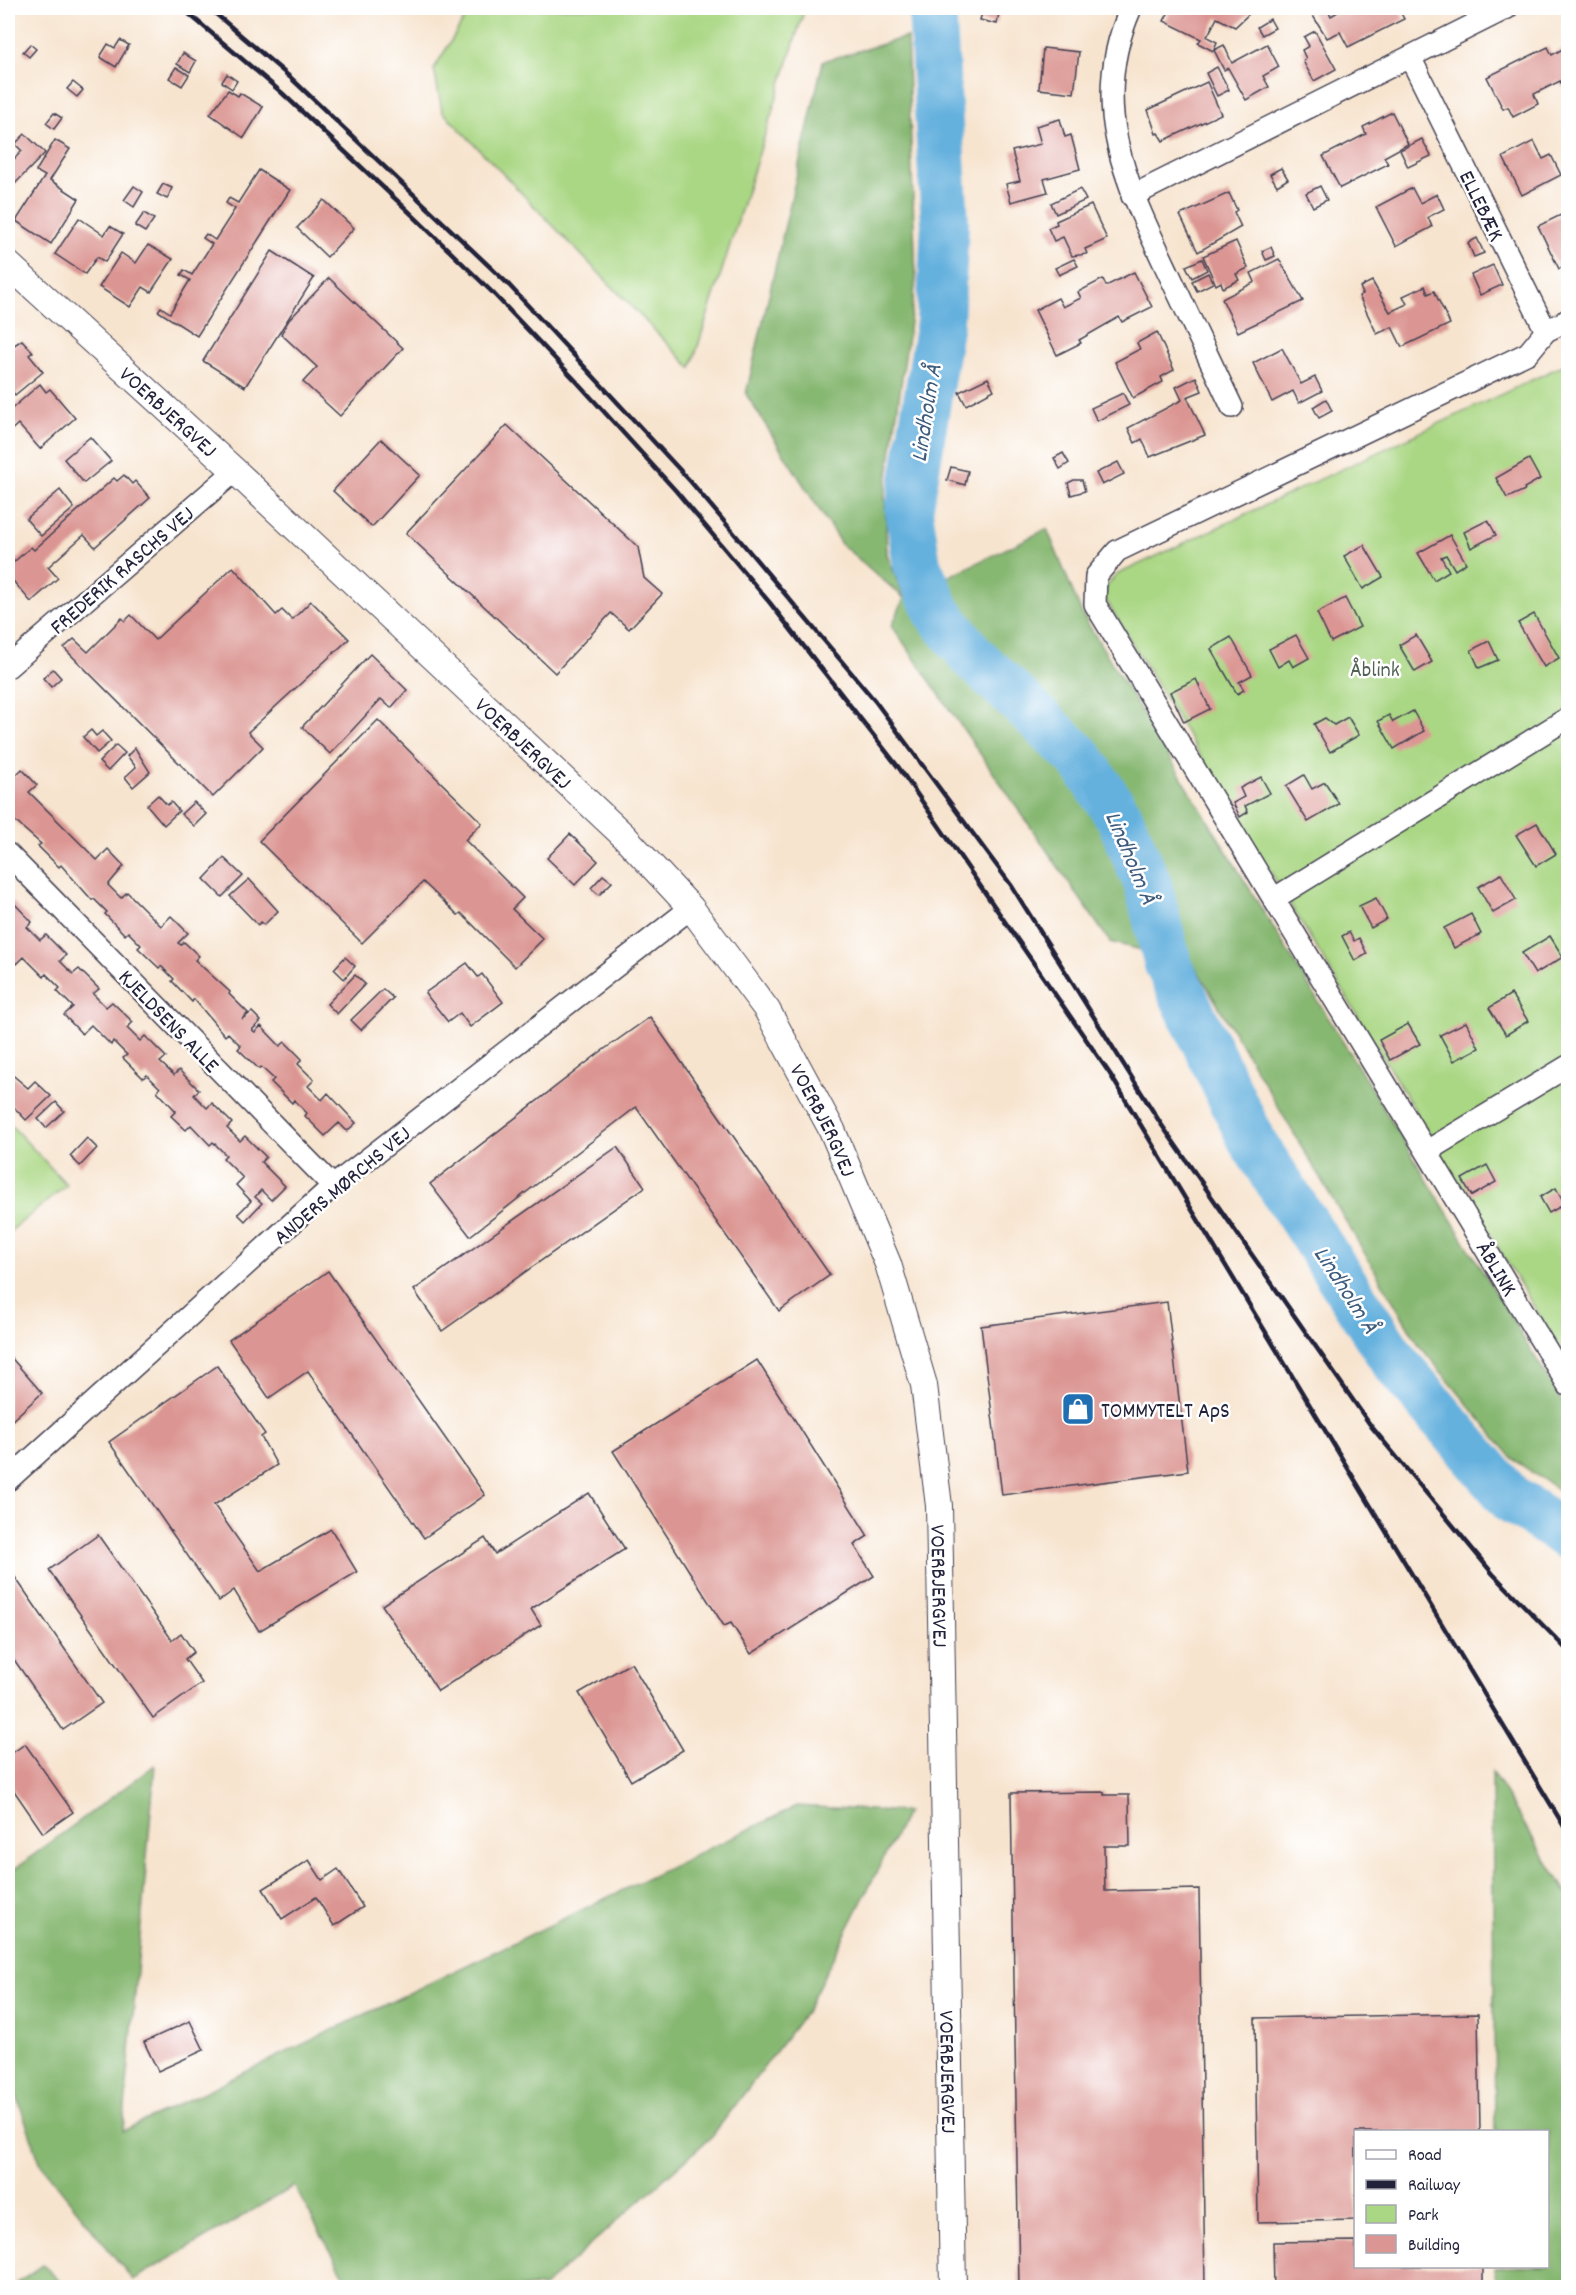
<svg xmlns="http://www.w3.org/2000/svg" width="1576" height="2295" viewBox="0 0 1576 2295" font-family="Dekko,sans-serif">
  <rect width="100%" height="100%" fill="#fff"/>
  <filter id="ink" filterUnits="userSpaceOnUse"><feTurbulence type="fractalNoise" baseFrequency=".0167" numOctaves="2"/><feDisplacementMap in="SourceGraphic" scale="12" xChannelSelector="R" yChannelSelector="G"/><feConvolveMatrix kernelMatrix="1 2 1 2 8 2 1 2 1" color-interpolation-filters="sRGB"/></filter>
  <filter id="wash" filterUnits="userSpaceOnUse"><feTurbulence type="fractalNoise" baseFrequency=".008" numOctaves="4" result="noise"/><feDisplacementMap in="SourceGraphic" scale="24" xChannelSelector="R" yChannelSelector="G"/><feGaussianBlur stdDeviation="1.35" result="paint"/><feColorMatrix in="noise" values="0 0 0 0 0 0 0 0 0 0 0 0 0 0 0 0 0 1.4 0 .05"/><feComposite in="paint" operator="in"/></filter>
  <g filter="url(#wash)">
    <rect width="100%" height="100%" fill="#f7e4cf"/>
    <!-- green -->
    <g fill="#aad784" stroke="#667c60" stroke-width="1.5">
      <polygon points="471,8 805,8 691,368 442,111 434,69"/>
      <polygon points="1568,363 1568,1363 1104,597 1107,586 1116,575"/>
      <polygon points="8,1122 67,1185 8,1233"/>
    </g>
    <!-- forest -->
    <g fill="#87b872" stroke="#546d56" stroke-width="1.5">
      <polygon points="907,37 916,280 885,496 887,554 904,598 1047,529 1082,614 1568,1411 1568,1496 1514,1460 1419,1345 1193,963 1110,942 892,626 904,598 841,544 746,394 823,61"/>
      <polygon points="155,1765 123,2131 797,1806 907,1812 805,2013 712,2136 543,2287 351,2287 294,2186 133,2280 41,2165 8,2071 8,1874"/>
      <polygon points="1492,1772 1568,1895 1568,2287 1496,2287 1495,2267 1548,2266 1548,2132 1495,2131"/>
      <polygon points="43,2265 66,2287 12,2287"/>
    </g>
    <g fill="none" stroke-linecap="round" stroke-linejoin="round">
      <!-- river -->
      <polyline stroke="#65b1de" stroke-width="48" points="932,8 945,224 940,322 909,511 917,565 938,613 973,657 1080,758 1119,816 1148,885 1168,964 1252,1141 1394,1361 1511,1499 1568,1536"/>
    </g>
    <g id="blocks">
      <!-- building -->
      <g fill="#db9693">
        <polygon points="1171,8 1255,8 1235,27 1217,18 1207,37 1217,42 1213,51 1198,43 1201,39 1164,21"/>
        <polygon points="1308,8 1327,8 1331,16 1338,12 1336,8 1398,8 1404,19 1348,47 1340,32 1327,38"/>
        <polygon points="983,9 999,13 997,24 980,20"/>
        <polygon points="1270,19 1275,28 1262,35 1257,27"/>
        <polygon points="1315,31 1336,69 1314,81 1303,61 1306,59 1302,50 1309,46 1304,37"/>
        <polygon points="120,40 129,45 116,67 100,57 108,44 115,48"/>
        <polygon points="30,44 36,49 29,57 23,52"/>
        <polygon points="1267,44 1279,67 1263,76 1269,87 1246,100 1228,68 1224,70 1214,50 1224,45 1232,63"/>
        <polygon points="1568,46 1568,87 1564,89 1560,81 1534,94 1538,104 1513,117 1508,107 1503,109 1487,77 1548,47 1552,55"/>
        <polygon points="1043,48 1079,52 1074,93 1039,89"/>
        <polygon points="183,53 196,61 190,72 177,64"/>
        <polygon points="176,67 189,75 182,86 169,78"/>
        <polygon points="1217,67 1229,90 1217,96 1206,73"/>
        <polygon points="227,74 237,81 232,89 222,82"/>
        <polygon points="73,82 83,90 77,97 67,89"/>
        <polygon points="1207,82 1221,114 1163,141 1158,133 1156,134 1148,110"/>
        <polygon points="228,90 238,96 240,93 263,107 244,138 210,114"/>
        <polygon points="1392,112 1408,144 1384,157 1388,164 1340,188 1323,156 1366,134 1363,127"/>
        <polygon points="54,113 62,118 54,129 46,123"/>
        <polygon points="1060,119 1065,137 1071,135 1080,169 1044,179 1048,192 1011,202 1006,184 1020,181 1012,151 1041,144 1036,126"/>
        <polygon points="25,134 45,153 8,191 8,165 22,151 15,144"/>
        <polygon points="1422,139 1431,156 1408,167 1400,150"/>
        <polygon points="55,140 70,149 50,180 79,199 51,244 16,221 45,176 36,171"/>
        <polygon points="1534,141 1543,159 1551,155 1561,175 1522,195 1503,157"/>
        <polygon points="1281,168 1288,179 1277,186 1270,174"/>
        <polygon points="259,170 290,190 197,336 158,311 161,307 170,313 190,280 181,275 184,270 192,275 212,244 203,238 206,234 215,240 235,209 226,203 229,198 238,203"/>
        <polygon points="163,184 172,188 167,199 157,194"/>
        <polygon points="134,186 143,192 134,207 124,200"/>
        <polygon points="1320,186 1327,200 1313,207 1306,193"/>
        <polygon points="1412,188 1420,203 1437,194 1444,209 1428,217 1432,227 1396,246 1376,207"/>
        <polygon points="1080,189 1086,200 1056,214 1051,203"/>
        <polygon points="1229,193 1237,210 1234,212 1241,227 1198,252 1180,215"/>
        <polygon points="324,200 354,228 327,257 297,228"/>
        <polygon points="1091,205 1107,239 1085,249 1087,254 1072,256 1063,237 1054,241 1048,228 1057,224 1056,221"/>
        <polygon points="1567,212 1568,215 1568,280 1562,267 1559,269 1538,226"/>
        <polygon points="144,213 154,219 145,232 135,226"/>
        <polygon points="79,218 104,235 110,226 123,234 105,262 97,257 85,274 55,254"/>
        <polygon points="1477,238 1484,253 1474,257 1468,243"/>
        <polygon points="1236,241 1248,268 1236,274 1239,280 1223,288 1221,282 1216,285 1203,256"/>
        <polygon points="148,245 173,259 151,292 143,287 130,307 99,287 121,253 136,263"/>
        <polygon points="1271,247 1275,256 1266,260 1262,251"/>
        <polygon points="272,251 314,278 245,387 203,361"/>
        <polygon points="1074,259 1078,266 1059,275 1055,268"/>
        <polygon points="1202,259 1207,270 1192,278 1186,266"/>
        <polygon points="1279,259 1303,301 1238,332 1222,299 1255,282 1251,273"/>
        <polygon points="1493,265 1502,285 1480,295 1471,275"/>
        <polygon points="1134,272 1152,307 1122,322 1119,317 1079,340 1081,343 1057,355 1035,310 1058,298 1063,307 1081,298 1078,292 1103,279 1106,286"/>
        <polygon points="1208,273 1213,283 1197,291 1192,281"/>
        <polygon points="329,278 403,348 340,416 303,382 317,367 281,334 289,320"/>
        <polygon points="1372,281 1390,312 1407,304 1403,296 1425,286 1428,294 1434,291 1450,324 1402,347 1392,327 1377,334 1359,296 1363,294 1360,287"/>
        <polygon points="1157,332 1174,370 1161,377 1163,382 1133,398 1115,362 1140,349 1137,343"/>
        <polygon points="22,340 33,352 29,355 43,372 15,395 8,386 8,349"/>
        <polygon points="1282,348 1301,384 1315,377 1322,391 1299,403 1293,391 1272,402 1253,363"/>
        <polygon points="1196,377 1202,391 1187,397 1205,435 1150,457 1142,439 1135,443 1128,428 1182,400 1176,387"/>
        <polygon points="988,378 994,390 966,405 959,392"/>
        <polygon points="40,384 46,392 50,389 75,418 40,449 18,424 8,433 8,412"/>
        <polygon points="1123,393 1129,405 1097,421 1091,408"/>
        <polygon points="1326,399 1332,411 1319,418 1313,407"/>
        <polygon points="507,425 638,547 644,578 662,594 629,629 611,613 555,673 406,533"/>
        <polygon points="90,437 111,461 84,483 64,459"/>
        <polygon points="381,439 420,475 372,527 333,491"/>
        <polygon points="1063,453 1069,463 1060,469 1054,458"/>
        <polygon points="1529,459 1540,479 1524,488 1525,490 1507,498 1496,478"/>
        <polygon points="1118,462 1124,474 1102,485 1096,473"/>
        <polygon points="951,467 968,471 965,485 947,480"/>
        <polygon points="124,475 132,484 135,481 150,498 95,547 84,535 48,567 58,578 31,602 8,575 8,567 31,547 34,550 114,478 117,481"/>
        <polygon points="1074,480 1082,480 1085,491 1071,495 1068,483"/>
        <polygon points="60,490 74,508 41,536 26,519"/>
        <polygon points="1488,520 1496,535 1471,548 1464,532"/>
        <polygon points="1450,535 1466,563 1455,570 1446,555 1441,557 1449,571 1434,580 1418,553"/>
        <polygon points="1364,545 1383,577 1363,589 1344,556"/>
        <polygon points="233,567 276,615 282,610 292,620 311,601 349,639 248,732 263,747 213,797 64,648 74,639 88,652 122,618 125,621 131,615 155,640"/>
        <polygon points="1345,598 1360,627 1331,642 1317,613"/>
        <polygon points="8,605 15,611 8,619"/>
        <polygon points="1534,614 1559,658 1544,667 1518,623"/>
        <polygon points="1296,635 1309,658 1293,667 1289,660 1278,667 1269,649"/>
        <polygon points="1416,635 1432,662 1415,672 1399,645"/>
        <polygon points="1231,637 1252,675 1239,682 1244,690 1237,694 1211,649"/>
        <polygon points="1489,641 1498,660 1479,668 1471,650"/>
        <polygon points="370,654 407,690 391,708 381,699 330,754 302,727"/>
        <polygon points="53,669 61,678 51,687 43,678"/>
        <polygon points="1196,679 1210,709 1184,722 1170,692"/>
        <polygon points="1413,711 1424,731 1394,749 1378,721 1389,715 1393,722"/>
        <polygon points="1348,717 1359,735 1330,752 1314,724 1325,718 1334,725"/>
        <polygon points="378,720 482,823 465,840 523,898 512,909 543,939 515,967 461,913 458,915 423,882 362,943 259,841"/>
        <polygon points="91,730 96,736 102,731 111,741 97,753 83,737"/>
        <polygon points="116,745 125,753 108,771 99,762"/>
        <polygon points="135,748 150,772 133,787 125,777 136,767 127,756"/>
        <polygon points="22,769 37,785 29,792 97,860 108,849 124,866 108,885 121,898 127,892 161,926 171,916 188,933 178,943 181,945 184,942 199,956 195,960 230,992 229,994 248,1013 242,1019 252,1012 261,1021 252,1030 255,1032 261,1026 280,1046 285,1042 302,1059 298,1064 314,1080 308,1086 322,1100 328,1093 356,1123 347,1131 339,1123 325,1136 305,1116 307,1113 294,1100 292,1103 271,1082 274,1079 261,1067 259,1069 238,1049 241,1046 228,1033 225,1036 194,999 192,1002 172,981 174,979 161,966 159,968 138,948 141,945 128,932 125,935 105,914 107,912 94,899 92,900 61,865 59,867 38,846 41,844 8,815 8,771 14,777"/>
        <polygon points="1304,775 1312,789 1325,782 1339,804 1308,822 1286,786"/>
        <polygon points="1261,777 1270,793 1245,806 1248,812 1240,817 1233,803 1244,797 1240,788"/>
        <polygon points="158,795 167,805 171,802 179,811 164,825 147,805"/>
        <polygon points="194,802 206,814 194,826 181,814"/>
        <polygon points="1537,823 1556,854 1536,866 1516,835"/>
        <polygon points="570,834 598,861 575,885 547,858"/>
        <polygon points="224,858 243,876 222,897 204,879"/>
        <polygon points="1501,874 1516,900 1493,913 1478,887"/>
        <polygon points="603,875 612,882 599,895 591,888"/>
        <polygon points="249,879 278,911 264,925 261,922 258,925 230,896"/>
        <polygon points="1376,898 1387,919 1371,928 1359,906"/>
        <polygon points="12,901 32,922 27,927 40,940 46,935 66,955 60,961 73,974 79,969 99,989 93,994 106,1007 112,1002 133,1022 127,1028 140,1041 145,1036 166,1057 160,1062 174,1075 179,1070 199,1090 194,1095 207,1108 212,1103 232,1123 227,1128 240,1141 245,1136 266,1157 261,1162 285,1186 271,1200 261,1190 255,1197 262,1203 245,1221 238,1214 251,1201 236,1185 243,1178 223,1158 226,1155 213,1142 210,1145 191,1125 186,1130 171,1116 176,1111 157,1091 160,1088 147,1075 143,1078 123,1058 127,1055 113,1041 111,1045 91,1025 82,1034 64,1015 73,1007 57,991 60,988 46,974 44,977 24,957 17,964 8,955 8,906"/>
        <polygon points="1471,914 1481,934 1454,948 1444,928"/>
        <polygon points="1349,932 1354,941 1359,938 1367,954 1355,961 1342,936"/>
        <polygon points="1550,936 1563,957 1535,974 1522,953"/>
        <polygon points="345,957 355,966 344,979 334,969"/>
        <polygon points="467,963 478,977 482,974 503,1002 470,1027 460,1013 448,1022 425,993"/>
        <polygon points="355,975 365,984 337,1014 327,1004"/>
        <polygon points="383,989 393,998 361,1030 351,1020"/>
        <polygon points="1511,994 1528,1021 1506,1035 1489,1008"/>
        <polygon points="650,1017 830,1275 779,1311 636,1107 470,1236 430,1184 599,1053"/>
        <polygon points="1466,1022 1479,1048 1454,1061 1440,1035"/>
        <polygon points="1408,1024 1420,1044 1390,1060 1379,1040"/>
        <polygon points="9,1072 28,1088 35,1081 51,1096 26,1120 8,1101"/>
        <polygon points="56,1102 64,1111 46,1128 38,1119"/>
        <polygon points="87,1138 97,1148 80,1166 70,1156"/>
        <polygon points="617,1147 645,1187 442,1331 414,1290"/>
        <polygon points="1487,1165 1496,1182 1472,1196 1462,1179"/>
        <polygon points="1556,1188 1565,1204 1549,1213 1540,1197"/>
        <polygon points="328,1271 485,1495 424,1538 308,1371 269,1398 229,1340"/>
        <polygon points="1167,1302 1188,1471 1002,1495 981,1326"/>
        <polygon points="1568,1322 1568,1339 1562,1325"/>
        <polygon points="8,1354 42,1393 8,1424"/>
        <polygon points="757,1360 868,1536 854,1545 874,1576 751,1654 731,1623 724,1626 613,1451"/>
        <polygon points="217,1366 265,1434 261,1437 277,1465 214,1505 260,1571 331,1529 357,1572 259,1631 234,1590 219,1601 109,1442"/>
        <polygon points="589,1493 625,1549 531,1609 541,1625 438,1691 382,1605 485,1538 495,1554"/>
        <polygon points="98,1535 172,1640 181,1633 194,1652 185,1659 202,1683 153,1718 49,1570"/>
        <polygon points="8,1567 102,1703 63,1730 8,1651"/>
        <polygon points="631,1663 683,1750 631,1781 579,1693"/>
        <polygon points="25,1744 73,1812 43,1833 8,1782 8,1756"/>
        <polygon points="1104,1792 1104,1795 1129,1795 1130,1846 1104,1846 1105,1891 1199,1889 1205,2288 1019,2288 1011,1793"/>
        <polygon points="309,1860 322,1880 338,1869 363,1907 334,1926 316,1897 282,1919 263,1889"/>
        <polygon points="1478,2014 1480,2132 1356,2132 1356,2220 1258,2222 1255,2018"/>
        <polygon points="190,2021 204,2050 158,2071 144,2042"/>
        <polygon points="1356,2241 1356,2266 1483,2266 1483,2288 1274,2288 1273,2242"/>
      </g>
    </g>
  </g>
  <g filter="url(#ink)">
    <use href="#blocks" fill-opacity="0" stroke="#423f51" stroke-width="1.5"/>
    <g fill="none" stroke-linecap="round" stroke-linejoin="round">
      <!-- minor casing -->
      <g stroke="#423f51" stroke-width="24">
        <g id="minor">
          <path d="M1131,8C1087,106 1127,185 1169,274C1190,319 1211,363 1232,407"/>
          <polyline points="1410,57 1546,331"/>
          <polyline points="1132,196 1507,8"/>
          <polyline points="1568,320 1546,331 1528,353 1117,551 1096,576 1095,604 1568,1385"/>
          <polyline points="8,667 235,471"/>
          <polyline points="8,854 333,1186"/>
          <polyline points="1275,898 1568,718"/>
          <polyline points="1427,1151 1568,1066"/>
          <polyline points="8,1480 333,1186 691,908"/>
        </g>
      </g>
      <!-- tertiary casing -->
      <g stroke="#423f51" stroke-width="28">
        <g id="tertiary">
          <path id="s1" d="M8,264L235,471L624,836L691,908L767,1010L832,1130L888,1264L924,1385L939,1506L953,2288"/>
        </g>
      </g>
      <!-- minor -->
      <use href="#minor" stroke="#fff" stroke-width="21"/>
      <!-- tertiary -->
      <use href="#tertiary" stroke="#fff" stroke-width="26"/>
      <!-- rail -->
      <g stroke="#22223b" stroke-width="4.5">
        <polyline points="182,8 281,92 403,206 492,292 577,382 676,491 770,603 899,768 1110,1074 1568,1833"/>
        <polyline points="209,8 291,78 508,284 691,482 875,701 1011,885 1161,1124 1371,1426 1493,1574 1568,1651"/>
      </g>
    </g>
  </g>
  <!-- icons -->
  <defs>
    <g id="shop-square" transform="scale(1.725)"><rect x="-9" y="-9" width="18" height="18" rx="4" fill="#1f6fb2" stroke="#fff"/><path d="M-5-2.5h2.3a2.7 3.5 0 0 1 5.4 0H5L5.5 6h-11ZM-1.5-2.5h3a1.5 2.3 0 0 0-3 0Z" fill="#fff"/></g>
  </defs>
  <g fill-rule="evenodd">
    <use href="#shop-square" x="1078" y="1409"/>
  </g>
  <g text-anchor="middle" stroke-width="5" stroke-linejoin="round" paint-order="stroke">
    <!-- street labels -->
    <g font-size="22" fill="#22223b" stroke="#fff">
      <text transform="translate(1483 205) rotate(64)" y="8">ELLEBÆK</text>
      <text dy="8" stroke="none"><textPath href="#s1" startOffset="218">VOERBJERGVEJ</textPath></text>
      <text transform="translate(121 569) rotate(-41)" y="8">FREDERIK RASCHS VEJ</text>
      <text dy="8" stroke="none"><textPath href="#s1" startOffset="704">VOERBJERGVEJ</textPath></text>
      <text transform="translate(170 1020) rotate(46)" y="8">KJELDSENS ALLE</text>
      <text dy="8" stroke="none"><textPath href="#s1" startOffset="1190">VOERBJERGVEJ</textPath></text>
      <text transform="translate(341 1184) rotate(-40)" y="8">ANDERS MØRCHS VEJ</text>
      <text transform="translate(1498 1268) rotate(59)" y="8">ÅBLINK</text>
      <text dy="8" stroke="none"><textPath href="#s1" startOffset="1676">VOERBJERGVEJ</textPath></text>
      <text dy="8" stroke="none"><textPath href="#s1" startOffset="2162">VOERBJERGVEJ</textPath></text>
    </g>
    <!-- park labels -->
    <g font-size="22" fill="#526155" stroke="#fff">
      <text x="1375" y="676">Åblink</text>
    </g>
    <!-- poi labels -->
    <g font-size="22" fill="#22223b" stroke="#fff" text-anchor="start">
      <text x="1101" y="1417">TOMMYTELT ApS</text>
    </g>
    <!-- water labels -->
    <g font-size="24" font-style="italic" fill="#3d5b7c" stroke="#fff">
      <text transform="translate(925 413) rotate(-81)" y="8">Lindholm Å</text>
      <text transform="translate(1132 857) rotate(67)" y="8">Lindholm Å</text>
      <text transform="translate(1347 1289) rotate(57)" y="8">Lindholm Å</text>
    </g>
  </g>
  <!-- margin -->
  <rect width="1576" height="2295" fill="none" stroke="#fff" stroke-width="30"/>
  <!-- legend -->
  <rect x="1354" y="2130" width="195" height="138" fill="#ffffff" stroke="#a7a7b1" stroke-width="1.5"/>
  <rect x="1366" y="2150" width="30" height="9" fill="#ffffff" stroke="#a7a7b1" stroke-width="1.5"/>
  <text x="1408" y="2160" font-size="18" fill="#22223b">Road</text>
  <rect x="1366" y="2180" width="30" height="9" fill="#22223b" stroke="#a7a7b1" stroke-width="1.5"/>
  <text x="1408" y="2190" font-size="18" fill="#22223b">Railway</text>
  <rect x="1366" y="2205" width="30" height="18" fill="#aad784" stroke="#a7a7b1" stroke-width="1.5"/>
  <text x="1408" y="2220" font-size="18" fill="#22223b">Park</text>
  <rect x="1366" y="2235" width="30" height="18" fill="#db9693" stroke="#a7a7b1" stroke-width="1.5"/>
  <text x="1408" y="2250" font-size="18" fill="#22223b">Building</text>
</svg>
